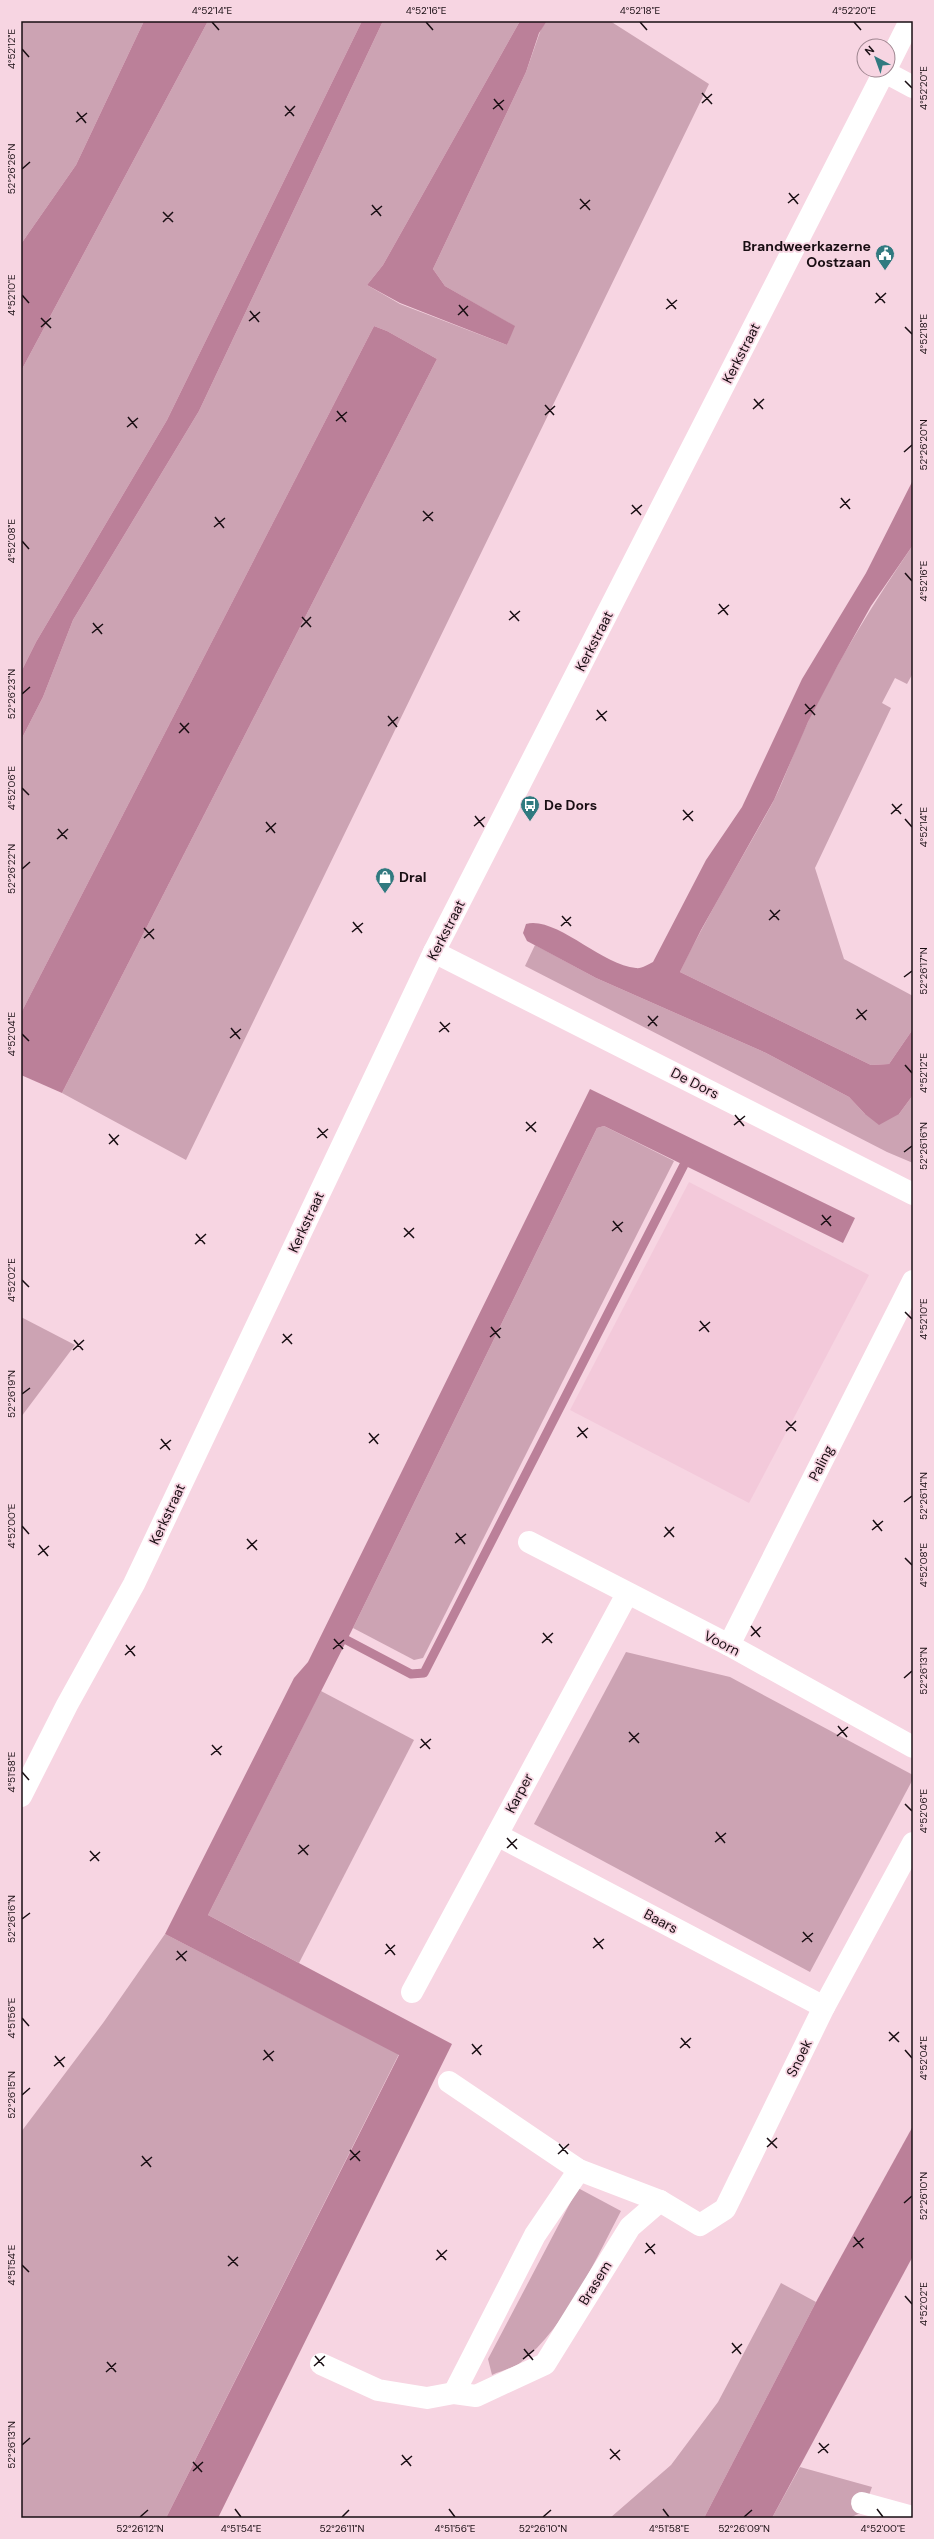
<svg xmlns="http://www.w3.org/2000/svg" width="934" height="2539" viewBox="0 0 934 2539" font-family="'DM Sans',sans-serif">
  <rect width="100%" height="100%" fill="#f7d5e2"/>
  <!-- built -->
  <polygon fill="#f3c9da" points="689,1182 869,1275 749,1503 570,1410"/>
  <!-- green -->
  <g fill="#cca3b3">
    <polygon points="21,21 144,21 76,165 21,244"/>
    <polygon points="208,21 362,21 167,420 36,642 21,672 21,371"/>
    <polygon points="383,21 520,21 383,265 367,285 400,304 507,345 514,326 445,286 433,269 526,72 541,29 547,21 610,21 709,84 186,1160 62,1093 437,359 387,331 374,326 21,1013 21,740 43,697 73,620 199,411"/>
    <path d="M913,545V673L907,684L895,678L882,703L891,708L815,868L844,959L913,996V1029L889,1064L871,1065L680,972C708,914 742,859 773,802C786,776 795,748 808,722C838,660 874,602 913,545Z"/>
    <polygon points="535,945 596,978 766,1053 849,1097 865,1114 899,1114 913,1095 913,1163 887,1152 525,966"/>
    <polygon points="604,1126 674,1161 423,1658 414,1660 353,1628 597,1128"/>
    <polygon points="21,1317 75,1345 21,1417"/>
    <polygon points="626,1652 730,1677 913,1775 913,1779 810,1972 534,1824"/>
    <polygon points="321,1691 414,1740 299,1963 208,1915"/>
    <polygon points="165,1934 399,2054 166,2518 21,2518 21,2132 103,2023"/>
    <path d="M578,2188L621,2211C596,2259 564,2330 520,2363C513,2368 501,2371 492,2375L488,2359Z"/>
    <polygon points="781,2283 816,2302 704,2518 610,2518 671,2465 718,2402"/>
    <polygon points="800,2467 872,2487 863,2512 849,2518 772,2518"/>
  </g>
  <!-- water -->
  <g fill="#bb8099">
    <polygon points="144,21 208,21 21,371 21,244 76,165"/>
    <polygon points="362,21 383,21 199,411 73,620 43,697 21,740 21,672 36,642 167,420"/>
    <polygon points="520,21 547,21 539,33 526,72 433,269 445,286 515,326 507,345 400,303 367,285 383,265"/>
    <polygon points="374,326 387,331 437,359 62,1093 21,1075 21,1013"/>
    <path d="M913,480V545L871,606L838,665L808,722L774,800L701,930L680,972L871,1065L889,1064L913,1029V1095L899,1114L879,1125L865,1114L849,1097L766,1053L596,978L527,941L523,933L526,924C556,916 601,965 636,968C641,969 649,964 653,962L706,860L742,807L802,679L866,573Z"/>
    <polygon points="590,1089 855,1218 843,1243 604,1126 597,1128 353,1628 208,1915 452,2044 218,2518 166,2518 399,2055 165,1934 294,1678 308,1662"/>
    <polygon points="913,2126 913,2256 772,2518 704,2518 816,2302"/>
  </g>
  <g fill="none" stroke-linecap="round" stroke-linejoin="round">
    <!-- stream -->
    <polyline stroke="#bb8099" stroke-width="9" points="337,1635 411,1674 424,1673 689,1155"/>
    <!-- minor -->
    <g stroke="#fff" stroke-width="22">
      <polyline points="888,65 910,21"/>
      <polyline points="885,72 913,87"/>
      <polyline points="434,952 913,1194"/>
      <polyline points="529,1542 729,1645 913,1747"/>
      <polyline points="729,1645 913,1281"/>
      <polyline points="21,1796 67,1705 134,1584 434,952 885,70"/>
      <polyline points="497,1835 824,2007"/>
      <polyline points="412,1992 627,1594"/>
      <polyline points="449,2082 579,2170 660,2201 700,2225 725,2209 824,2007 913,1843"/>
      <polyline points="321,2364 378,2390 427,2398 454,2393 476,2396 545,2364 630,2227 660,2201"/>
      <polyline points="454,2393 535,2235 579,2170"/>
      <polyline points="862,2503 913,2517"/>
    </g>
  </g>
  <!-- ticks -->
  <path fill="none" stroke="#190e13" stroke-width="1.5" d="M212,22L219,30M426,22L433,30M640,22L647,30M854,22L861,30M22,49L29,57M905,81L912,88M702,93L712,104M494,99L503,110M702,103L712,94M285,106L294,116M493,109L504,100M77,112L86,123M285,116L295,106M76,122L87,113M22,169L30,162M789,193L798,204M580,199L590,210M788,203L799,194M372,205L381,216M580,209L590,200M163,212L173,222M371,215L382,206M163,222L173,212M876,293L885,303M22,295L29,303M667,299L676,309M875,303L886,293M459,305L468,316M666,309L677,300M250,311L259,322M458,315L468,306M41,318L51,328M249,321L260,312M41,327L51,318M905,327L912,334M754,399L763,409M545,405L554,415M753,409L764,399M337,411L346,422M545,415L555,406M128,417L137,428M336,421L347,412M127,427L138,418M904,452L912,445M841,498L850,509M632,505L641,515M840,508L850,499M423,511L433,521M631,514L642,505M215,517L224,528M423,521L433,512M214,527L225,518M22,541L29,549M905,573L912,581M719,604L728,615M510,611L519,621M718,614L729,605M302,617L311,627M509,620L520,611M93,623L102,634M301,627L311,617M92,633L103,624M22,694L30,687M805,704L815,715M597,710L606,721M805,714L815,705M388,716L397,727M596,720L607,711M180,723L189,733M388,726L398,717M179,733L189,723M22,788L29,795M892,804L901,814M683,810L693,821M891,814L902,804M475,816L484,827M905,819L912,827M683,820L693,811M266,822L275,833M474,826L485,817M58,829L67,839M266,832L276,823M57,839L68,829M22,869L30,862M770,910L779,920M562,916L571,926M769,920L780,910M353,922L362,933M561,926L571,917M144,928L154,939M352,932L363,923M144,938L154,929M904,977L912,971M857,1009L866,1020M648,1016L657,1026M856,1019L867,1010M440,1022L449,1032M648,1026L658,1016M231,1028L240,1039M439,1032L450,1023M22,1034L29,1041M230,1038L241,1029M905,1065L912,1073M735,1115L744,1126M526,1122L536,1132M734,1125L745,1116M318,1128L327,1138M526,1131L536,1122M109,1134L118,1145M317,1138L328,1129M109,1144L119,1135M904,1152L912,1146M822,1215L831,1226M613,1221L622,1232M821,1225L831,1216M404,1228L414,1238M612,1231L623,1222M196,1234L205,1244M404,1237L414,1228M195,1244L206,1234M22,1280L29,1287M905,1312L912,1319M700,1321L709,1332M491,1327L500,1338M699,1331L710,1322M283,1334L292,1344M490,1337L501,1328M74,1340L83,1350M282,1343L292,1334M73,1350L84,1340M22,1394L30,1388M786,1421L796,1431M578,1427L587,1438M786,1431L796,1421M369,1433L378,1444M577,1437L588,1428M161,1439L170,1450M369,1443L379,1434M160,1449L171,1440M904,1502L912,1496M873,1520L882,1531M22,1526L29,1534M665,1527L674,1537M872,1530L883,1521M456,1533L465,1544M664,1537L674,1527M247,1539L257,1550M455,1543L466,1534M39,1545L48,1556M247,1549L257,1540M38,1555L49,1546M905,1558L912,1565M751,1626L760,1637M543,1633L552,1643M751,1636L761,1627M334,1639L343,1649M542,1643L553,1633M126,1645L135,1656M333,1649L344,1640M125,1655L135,1646M904,1678L912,1671M838,1726L847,1737M629,1732L639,1743M837,1736L848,1727M421,1739L430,1749M629,1742L639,1733M212,1745L221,1755M420,1748L431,1739M211,1755L222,1746M22,1772L29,1780M905,1804L912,1811M716,1832L725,1843M507,1838L517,1849M715,1842L726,1833M299,1845L308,1855M507,1848L517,1839M90,1851L99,1861M298,1854L309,1845M90,1861L100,1852M22,1919L30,1913M803,1932L812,1942M594,1938L603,1949M802,1942L813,1933M386,1944L395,1955M593,1948L604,1939M177,1951L186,1961M385,1954L395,1945M176,1960L187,1951M22,2018L29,2026M889,2032L899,2042M681,2038L690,2048M889,2041L899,2032M472,2044L481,2055M680,2048L691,2038M264,2050L273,2061M905,2050L912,2058M472,2054L482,2045M55,2056L64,2067M263,2060L274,2051M54,2066L65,2057M22,2095L30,2088M767,2138L777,2148M559,2144L568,2154M767,2147L777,2138M350,2150L360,2161M558,2154L569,2144M142,2156L151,2167M350,2160L360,2151M141,2166L152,2157M904,2203L912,2196M854,2237L863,2248M646,2243L655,2254M853,2247L864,2238M437,2250L446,2260M645,2253L655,2244M228,2256L238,2266M436,2260L447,2250M22,2265L29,2272M228,2266L238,2257M905,2296L912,2304M732,2343L741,2354M524,2349L533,2360M732,2353L742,2344M315,2356L324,2366M523,2359L534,2350M107,2362L116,2372M314,2366L325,2356M106,2372L116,2363M819,2443L828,2453M22,2445L30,2438M610,2449L620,2460M818,2453L829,2444M402,2455L411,2466M610,2459L620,2450M193,2462L202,2472M401,2465L412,2456M193,2471L203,2462M235,2509L241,2517M449,2509L455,2517M663,2509L669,2517M877,2509L883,2517M140,2517L148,2510M342,2517L349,2510M543,2517L551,2510M744,2517L752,2510"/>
  <!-- icons -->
  <defs>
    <g id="civic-pin" transform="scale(1)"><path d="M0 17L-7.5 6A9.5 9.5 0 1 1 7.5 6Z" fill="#317a80" stroke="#f7d5e2"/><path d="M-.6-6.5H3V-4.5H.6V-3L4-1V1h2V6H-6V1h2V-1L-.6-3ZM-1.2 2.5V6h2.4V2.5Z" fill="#fff"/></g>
    <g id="bus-pin" transform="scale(1)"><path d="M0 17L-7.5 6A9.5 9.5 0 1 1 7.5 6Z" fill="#317a80" stroke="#f7d5e2"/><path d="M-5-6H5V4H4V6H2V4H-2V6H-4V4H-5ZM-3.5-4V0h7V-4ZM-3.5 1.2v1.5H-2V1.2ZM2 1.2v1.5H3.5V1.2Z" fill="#fff"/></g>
    <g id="shop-pin" transform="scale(1)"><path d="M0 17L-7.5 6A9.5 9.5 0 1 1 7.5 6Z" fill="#317a80" stroke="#f7d5e2"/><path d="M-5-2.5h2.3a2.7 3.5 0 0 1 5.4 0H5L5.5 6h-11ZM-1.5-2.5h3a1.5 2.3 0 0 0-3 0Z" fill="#fff"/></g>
  </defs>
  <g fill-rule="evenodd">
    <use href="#civic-pin" x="885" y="254"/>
    <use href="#bus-pin" x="530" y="805"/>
    <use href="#shop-pin" x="385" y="877"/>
  </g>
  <g text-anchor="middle" stroke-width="3.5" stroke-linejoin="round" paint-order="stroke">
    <!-- poi labels -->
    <g font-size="14" font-weight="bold" fill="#190e13" stroke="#f7d5e2" text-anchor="start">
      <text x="871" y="251" text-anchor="end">Brandweerkazerne<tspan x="871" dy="16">Oostzaan</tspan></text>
      <text x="544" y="810">De Dors</text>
      <text x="399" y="882">Dral</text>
    </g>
    <!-- street labels -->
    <g font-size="14" fill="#190e13" stroke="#f7d5e2">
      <text transform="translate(741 353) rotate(-63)" y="5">Kerkstraat</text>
      <text transform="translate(594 641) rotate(-63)" y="5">Kerkstraat</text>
      <text transform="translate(446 930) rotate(-63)" y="5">Kerkstraat</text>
      <text transform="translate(695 1083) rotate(27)" y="5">De Dors</text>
      <text transform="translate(306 1222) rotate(-65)" y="5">Kerkstraat</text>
      <text transform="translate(821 1463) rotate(-63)" y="5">Paling</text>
      <text transform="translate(167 1514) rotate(-65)" y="5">Kerkstraat</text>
      <text transform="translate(722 1643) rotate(27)" y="5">Voorn</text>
      <text transform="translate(519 1793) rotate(-62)" y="5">Karper</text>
      <text transform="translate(661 1921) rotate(28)" y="5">Baars</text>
      <text transform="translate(799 2058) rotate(-64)" y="5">Snoek</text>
      <text transform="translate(595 2283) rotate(-58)" y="5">Brasem</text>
    </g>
  </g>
  <!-- border -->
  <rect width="934" height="2539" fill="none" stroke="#f7d5e2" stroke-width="44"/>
  <!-- north arrow -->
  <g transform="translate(876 58) rotate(319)"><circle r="19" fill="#f7d5e2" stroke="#9e858f"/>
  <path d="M0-3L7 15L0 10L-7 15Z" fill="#317a80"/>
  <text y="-6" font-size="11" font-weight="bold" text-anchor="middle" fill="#190e13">N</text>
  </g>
  <rect x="22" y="22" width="890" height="2495" fill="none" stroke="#190e13" stroke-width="1.5"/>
  <g font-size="10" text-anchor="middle" fill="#190e13">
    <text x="212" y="14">4°52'14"E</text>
    <text x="426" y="14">4°52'16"E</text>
    <text x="640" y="14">4°52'18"E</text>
    <text x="854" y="14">4°52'20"E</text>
    <text transform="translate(11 49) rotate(-90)" y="4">4°52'12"E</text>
    <text transform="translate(923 88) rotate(-90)" y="4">4°52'20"E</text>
    <text transform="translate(11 169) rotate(-90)" y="4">52°26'26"N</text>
    <text transform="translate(11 295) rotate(-90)" y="4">4°52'10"E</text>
    <text transform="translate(923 334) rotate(-90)" y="4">4°52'18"E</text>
    <text transform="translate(923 445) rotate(-90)" y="4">52°26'20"N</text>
    <text transform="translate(11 541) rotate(-90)" y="4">4°52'08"E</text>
    <text transform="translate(923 581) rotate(-90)" y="4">4°52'16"E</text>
    <text transform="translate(11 694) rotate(-90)" y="4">52°26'23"N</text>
    <text transform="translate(11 788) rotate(-90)" y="4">4°52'06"E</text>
    <text transform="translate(923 827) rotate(-90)" y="4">4°52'14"E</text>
    <text transform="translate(11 869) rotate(-90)" y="4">52°26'22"N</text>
    <text transform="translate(923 971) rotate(-90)" y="4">52°26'17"N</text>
    <text transform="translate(11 1034) rotate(-90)" y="4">4°52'04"E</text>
    <text transform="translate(923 1073) rotate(-90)" y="4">4°52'12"E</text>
    <text transform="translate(923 1146) rotate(-90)" y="4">52°26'16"N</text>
    <text transform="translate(11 1280) rotate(-90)" y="4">4°52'02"E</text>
    <text transform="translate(923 1319) rotate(-90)" y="4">4°52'10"E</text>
    <text transform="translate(11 1394) rotate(-90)" y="4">52°26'19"N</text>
    <text transform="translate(923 1496) rotate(-90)" y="4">52°26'14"N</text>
    <text transform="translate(11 1526) rotate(-90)" y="4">4°52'00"E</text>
    <text transform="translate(923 1565) rotate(-90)" y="4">4°52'08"E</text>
    <text transform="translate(923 1671) rotate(-90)" y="4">52°26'13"N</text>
    <text transform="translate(11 1772) rotate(-90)" y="4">4°51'58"E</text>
    <text transform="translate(923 1811) rotate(-90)" y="4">4°52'06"E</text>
    <text transform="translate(11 1919) rotate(-90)" y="4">52°26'16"N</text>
    <text transform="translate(11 2018) rotate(-90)" y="4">4°51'56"E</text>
    <text transform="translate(923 2058) rotate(-90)" y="4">4°52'04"E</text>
    <text transform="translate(11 2095) rotate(-90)" y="4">52°26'15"N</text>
    <text transform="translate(923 2196) rotate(-90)" y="4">52°26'10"N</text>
    <text transform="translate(11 2265) rotate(-90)" y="4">4°51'54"E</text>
    <text transform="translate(923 2304) rotate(-90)" y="4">4°52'02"E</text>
    <text transform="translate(11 2445) rotate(-90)" y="4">52°26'13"N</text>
    <text x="140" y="2532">52°26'12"N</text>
    <text x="241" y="2532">4°51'54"E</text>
    <text x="342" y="2532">52°26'11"N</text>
    <text x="455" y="2532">4°51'56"E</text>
    <text x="543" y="2532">52°26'10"N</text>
    <text x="669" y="2532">4°51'58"E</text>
    <text x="744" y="2532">52°26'09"N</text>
    <text x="883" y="2532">4°52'00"E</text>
  </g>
</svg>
